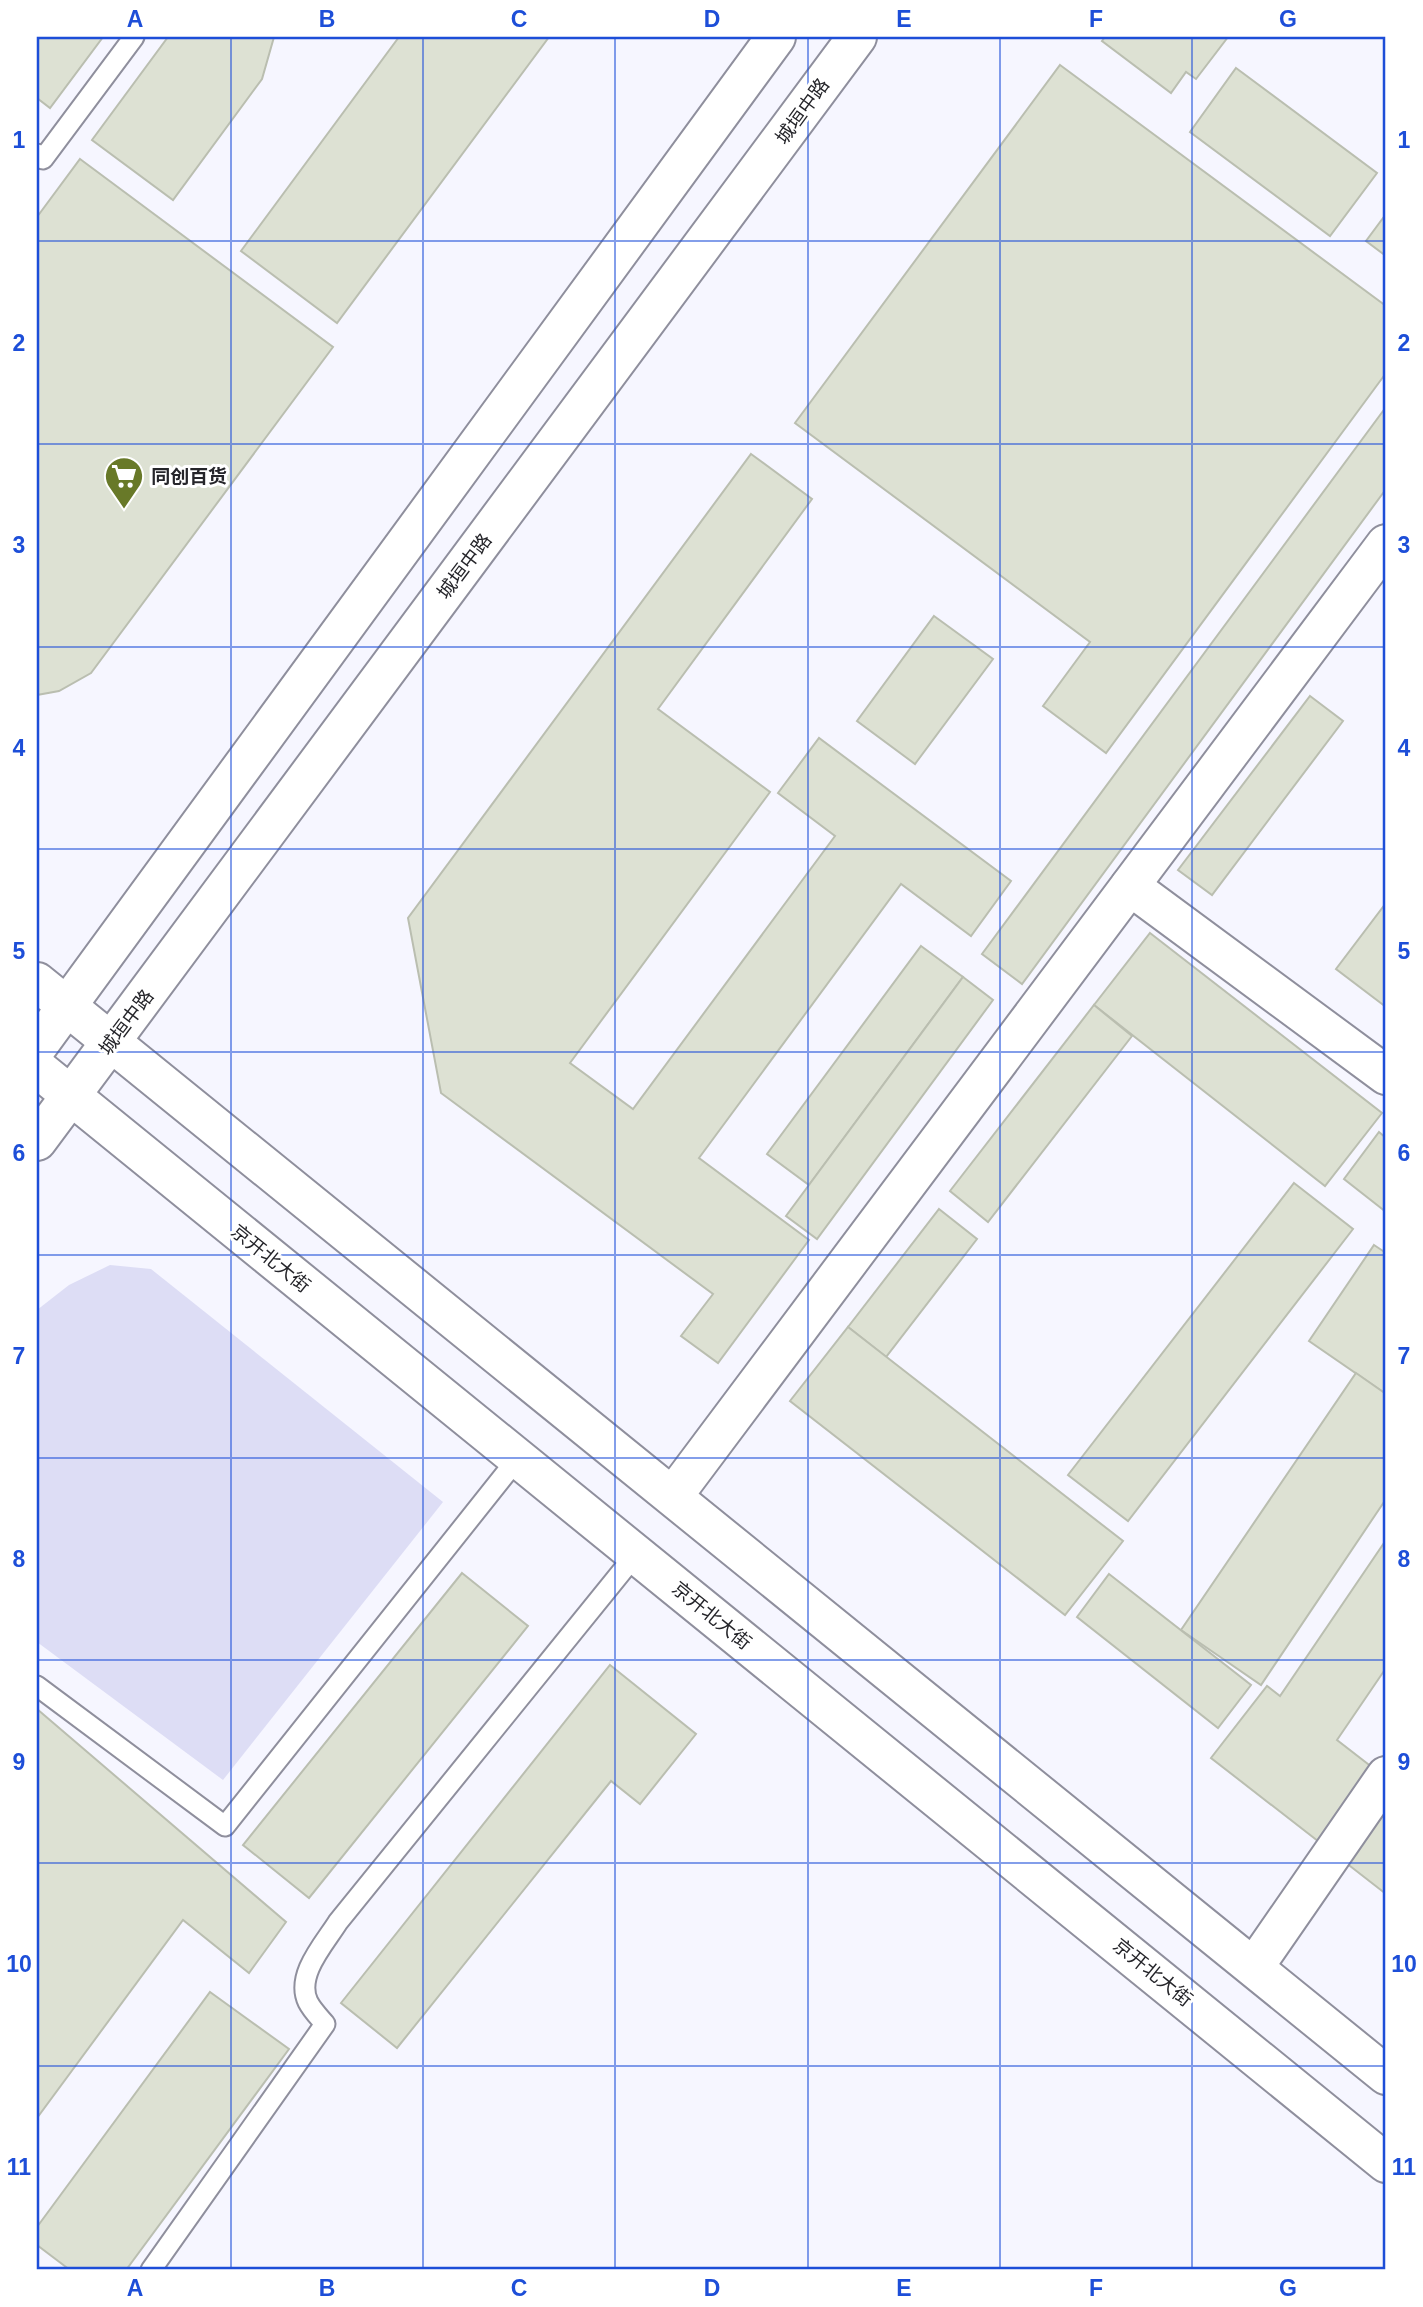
<svg xmlns="http://www.w3.org/2000/svg" width="1423" height="2307" viewBox="0 0 1423 2307" font-family="Arial,'Noto Sans SC',sans-serif">
  <rect width="100%" height="100%" fill="#f6f6ff"/>
  <!-- green -->
  <polygon fill="#ddddf5" points="110,1265 151,1269 443,1502 223,1780 37,1642 37,1310 69,1285"/>
  <!-- building -->
  <g fill="#dde1d3" stroke="#babeb0" stroke-width="2">
    <polygon points="37,37 103,37 50,108 37,98"/>
    <polygon points="168,37 274,37 262,79 173,200 92,140"/>
    <polygon points="399,37 549,37 337,323 241,251"/>
    <polygon points="1105,37 1228,37 1196,79 1186,72 1171,93 1102,41"/>
    <polygon points="1060,65 1386,306 1386,373 1106,753 1043,706 1090,642 795,423"/>
    <polygon points="1236,68 1377,173 1330,236 1190,132"/>
    <polygon points="80,159 333,347 91,673 59,691 37,695 37,217"/>
    <polygon points="1386,214 1386,256 1366,241"/>
    <polygon points="1386,407 1386,489 1022,984 982,954"/>
    <polygon points="751,454 812,499 658,709 770,792 570,1063 633,1109 835,836 778,793 819,738 1011,881 971,936 901,884 699,1158 809,1240 718,1363 681,1336 713,1294 441,1093 408,918"/>
    <polygon points="934,616 993,659 915,764 857,721"/>
    <polygon points="1310,696 1343,721 1212,895 1178,870"/>
    <polygon points="1386,903 1386,1007 1336,969"/>
    <polygon points="1150,933 1382,1113 1325,1186 1094,1005"/>
    <polygon points="921,946 963,977 809,1185 767,1154"/>
    <polygon points="963,977 993,1000 817,1239 786,1216"/>
    <polygon points="1094,1005 1132,1036 988,1222 950,1191"/>
    <polygon points="1379,1132 1386,1138 1386,1212 1344,1179"/>
    <polygon points="1294,1183 1353,1229 1128,1521 1068,1475"/>
    <polygon points="939,1209 977,1239 886,1357 848,1327"/>
    <polygon points="1374,1245 1386,1253 1386,1394 1309,1341"/>
    <polygon points="848,1327 1123,1541 1065,1615 790,1401"/>
    <polygon points="1356,1373 1386,1394 1386,1499 1261,1685 1181,1630"/>
    <polygon points="1386,1540 1386,1668 1337,1740 1386,1778 1386,1894 1211,1758 1267,1686 1280,1696"/>
    <polygon points="462,1573 528,1626 309,1898 243,1845"/>
    <polygon points="1109,1574 1251,1685 1218,1728 1077,1617"/>
    <polygon points="610,1665 696,1734 640,1804 611,1781 397,2048 341,2003"/>
    <polygon points="37,1709 286,1922 249,1973 183,1920 37,2118"/>
    <polygon points="210,1992 289,2049 126,2270 70,2270 37,2245 37,2227"/>
  </g>
  <g fill="none" stroke-linecap="round" stroke-linejoin="round">
    <!-- lane casing -->
    <g stroke="#8f8f9d" stroke-width="23">
      <g id="lane">
        <polyline points="37,154 43,159 134,37"/>
        <polyline points="37,1686 225,1826 518,1458"/>
        <path d="M151,2270L325,2024C319,2017 312,2010 308,2002C295,1975 325,1943 338,1922L636,1554"/>
      </g>
    </g>
    <!-- street casing -->
    <g stroke="#8f8f9d" stroke-width="42">
      <g id="street">
        <polyline points="1130,886 1386,1075"/>
        <polyline points="673,1496 1386,544"/>
        <polyline points="1254,1967 1386,1776"/>
      </g>
    </g>
    <!-- secondary casing -->
    <g stroke="#8f8f9d" stroke-width="42">
      <g id="secondary">
        <polyline points="37,1047 776,37"/>
        <polyline points="37,1141 857,37"/>
      </g>
    </g>
    <!-- primary casing -->
    <g stroke="#8f8f9d" stroke-width="42">
      <g id="primary">
        <polyline points="37,982 1386,2075"/>
        <polyline points="37,1068 1386,2163"/>
      </g>
    </g>
    <!-- lane -->
    <use href="#lane" stroke="#fff" stroke-width="19"/>
    <!-- street -->
    <use href="#street" stroke="#fff" stroke-width="38"/>
    <!-- secondary -->
    <use href="#secondary" stroke="#fff" stroke-width="38"/>
    <!-- primary -->
    <use href="#primary" stroke="#fff" stroke-width="38"/>
  </g>
  <!-- grid -->
  <path fill="none" stroke="#1d4ed8" stroke-width="2" stroke-opacity="0.55" d="M231,37V2270M423,37V2270M615,37V2270M808,37V2270M1000,37V2270M1192,37V2270M37,241H1386M37,444H1386M37,647H1386M37,849H1386M37,1052H1386M37,1255H1386M37,1458H1386M37,1660H1386M37,1863H1386M37,2066H1386"/>
  <!-- icons -->
  <defs>
    <g id="supermarket-pin" transform="scale(2.0125)"><path d="M0 17L-7.5 6A9.5 9.5 0 1 1 7.5 6Z" fill="#687928" stroke="#fff"/><path d="M-6-5.5h2.5l.6 2H6L4.5 2H-2.5L-4.4-4H-6ZM-1.5 3.2a1.3 1.3 0 1 0 .1 0ZM3 3.2a1.3 1.3 0 1 0 .1 0Z" fill="#fff"/></g>
  </defs>
  <g fill-rule="evenodd">
    <use href="#supermarket-pin" x="124" y="476"/>
  </g>
  <g text-anchor="middle" stroke-width="6" stroke-linejoin="round" paint-order="stroke">
    <!-- street labels -->
    <g font-size="19" fill="#25252a" stroke="#fff">
      <text transform="translate(802 111) rotate(-54)" y="7">城垣中路</text>
      <text transform="translate(464 566) rotate(-53)" y="7">城垣中路</text>
      <text transform="translate(126 1022) rotate(-53)" y="7">城垣中路</text>
      <text transform="translate(271 1258) rotate(39)" y="7">京开北大街</text>
      <text transform="translate(712 1615) rotate(39)" y="7">京开北大街</text>
      <text transform="translate(1153 1972) rotate(39)" y="7">京开北大街</text>
    </g>
    <!-- poi labels -->
    <g font-size="19" font-weight="bold" fill="#25252a" stroke="#fff" text-anchor="start">
      <text x="151" y="483">同创百货</text>
    </g>
  </g>
  <!-- border -->
  <rect width="1423" height="2307" fill="none" stroke="#ffffff" stroke-width="77"/>
  <rect x="38" y="38" width="1346" height="2230" fill="none" stroke="#1d4ed8" stroke-width="2.5"/>
  <g font-size="23" text-anchor="middle" font-weight="bold" fill="#1d4ed8">
    <text x="135" y="27">A</text>
    <text x="327" y="27">B</text>
    <text x="519" y="27">C</text>
    <text x="712" y="27">D</text>
    <text x="904" y="27">E</text>
    <text x="1096" y="27">F</text>
    <text x="1288" y="27">G</text>
    <text x="19" y="148">1</text>
    <text x="1404" y="148">1</text>
    <text x="19" y="351">2</text>
    <text x="1404" y="351">2</text>
    <text x="19" y="553">3</text>
    <text x="1404" y="553">3</text>
    <text x="19" y="756">4</text>
    <text x="1404" y="756">4</text>
    <text x="19" y="959">5</text>
    <text x="1404" y="959">5</text>
    <text x="19" y="1161">6</text>
    <text x="1404" y="1161">6</text>
    <text x="19" y="1364">7</text>
    <text x="1404" y="1364">7</text>
    <text x="19" y="1567">8</text>
    <text x="1404" y="1567">8</text>
    <text x="19" y="1770">9</text>
    <text x="1404" y="1770">9</text>
    <text x="19" y="1972">10</text>
    <text x="1404" y="1972">10</text>
    <text x="19" y="2175">11</text>
    <text x="1404" y="2175">11</text>
    <text x="135" y="2296">A</text>
    <text x="327" y="2296">B</text>
    <text x="519" y="2296">C</text>
    <text x="712" y="2296">D</text>
    <text x="904" y="2296">E</text>
    <text x="1096" y="2296">F</text>
    <text x="1288" y="2296">G</text>
  </g>
</svg>
